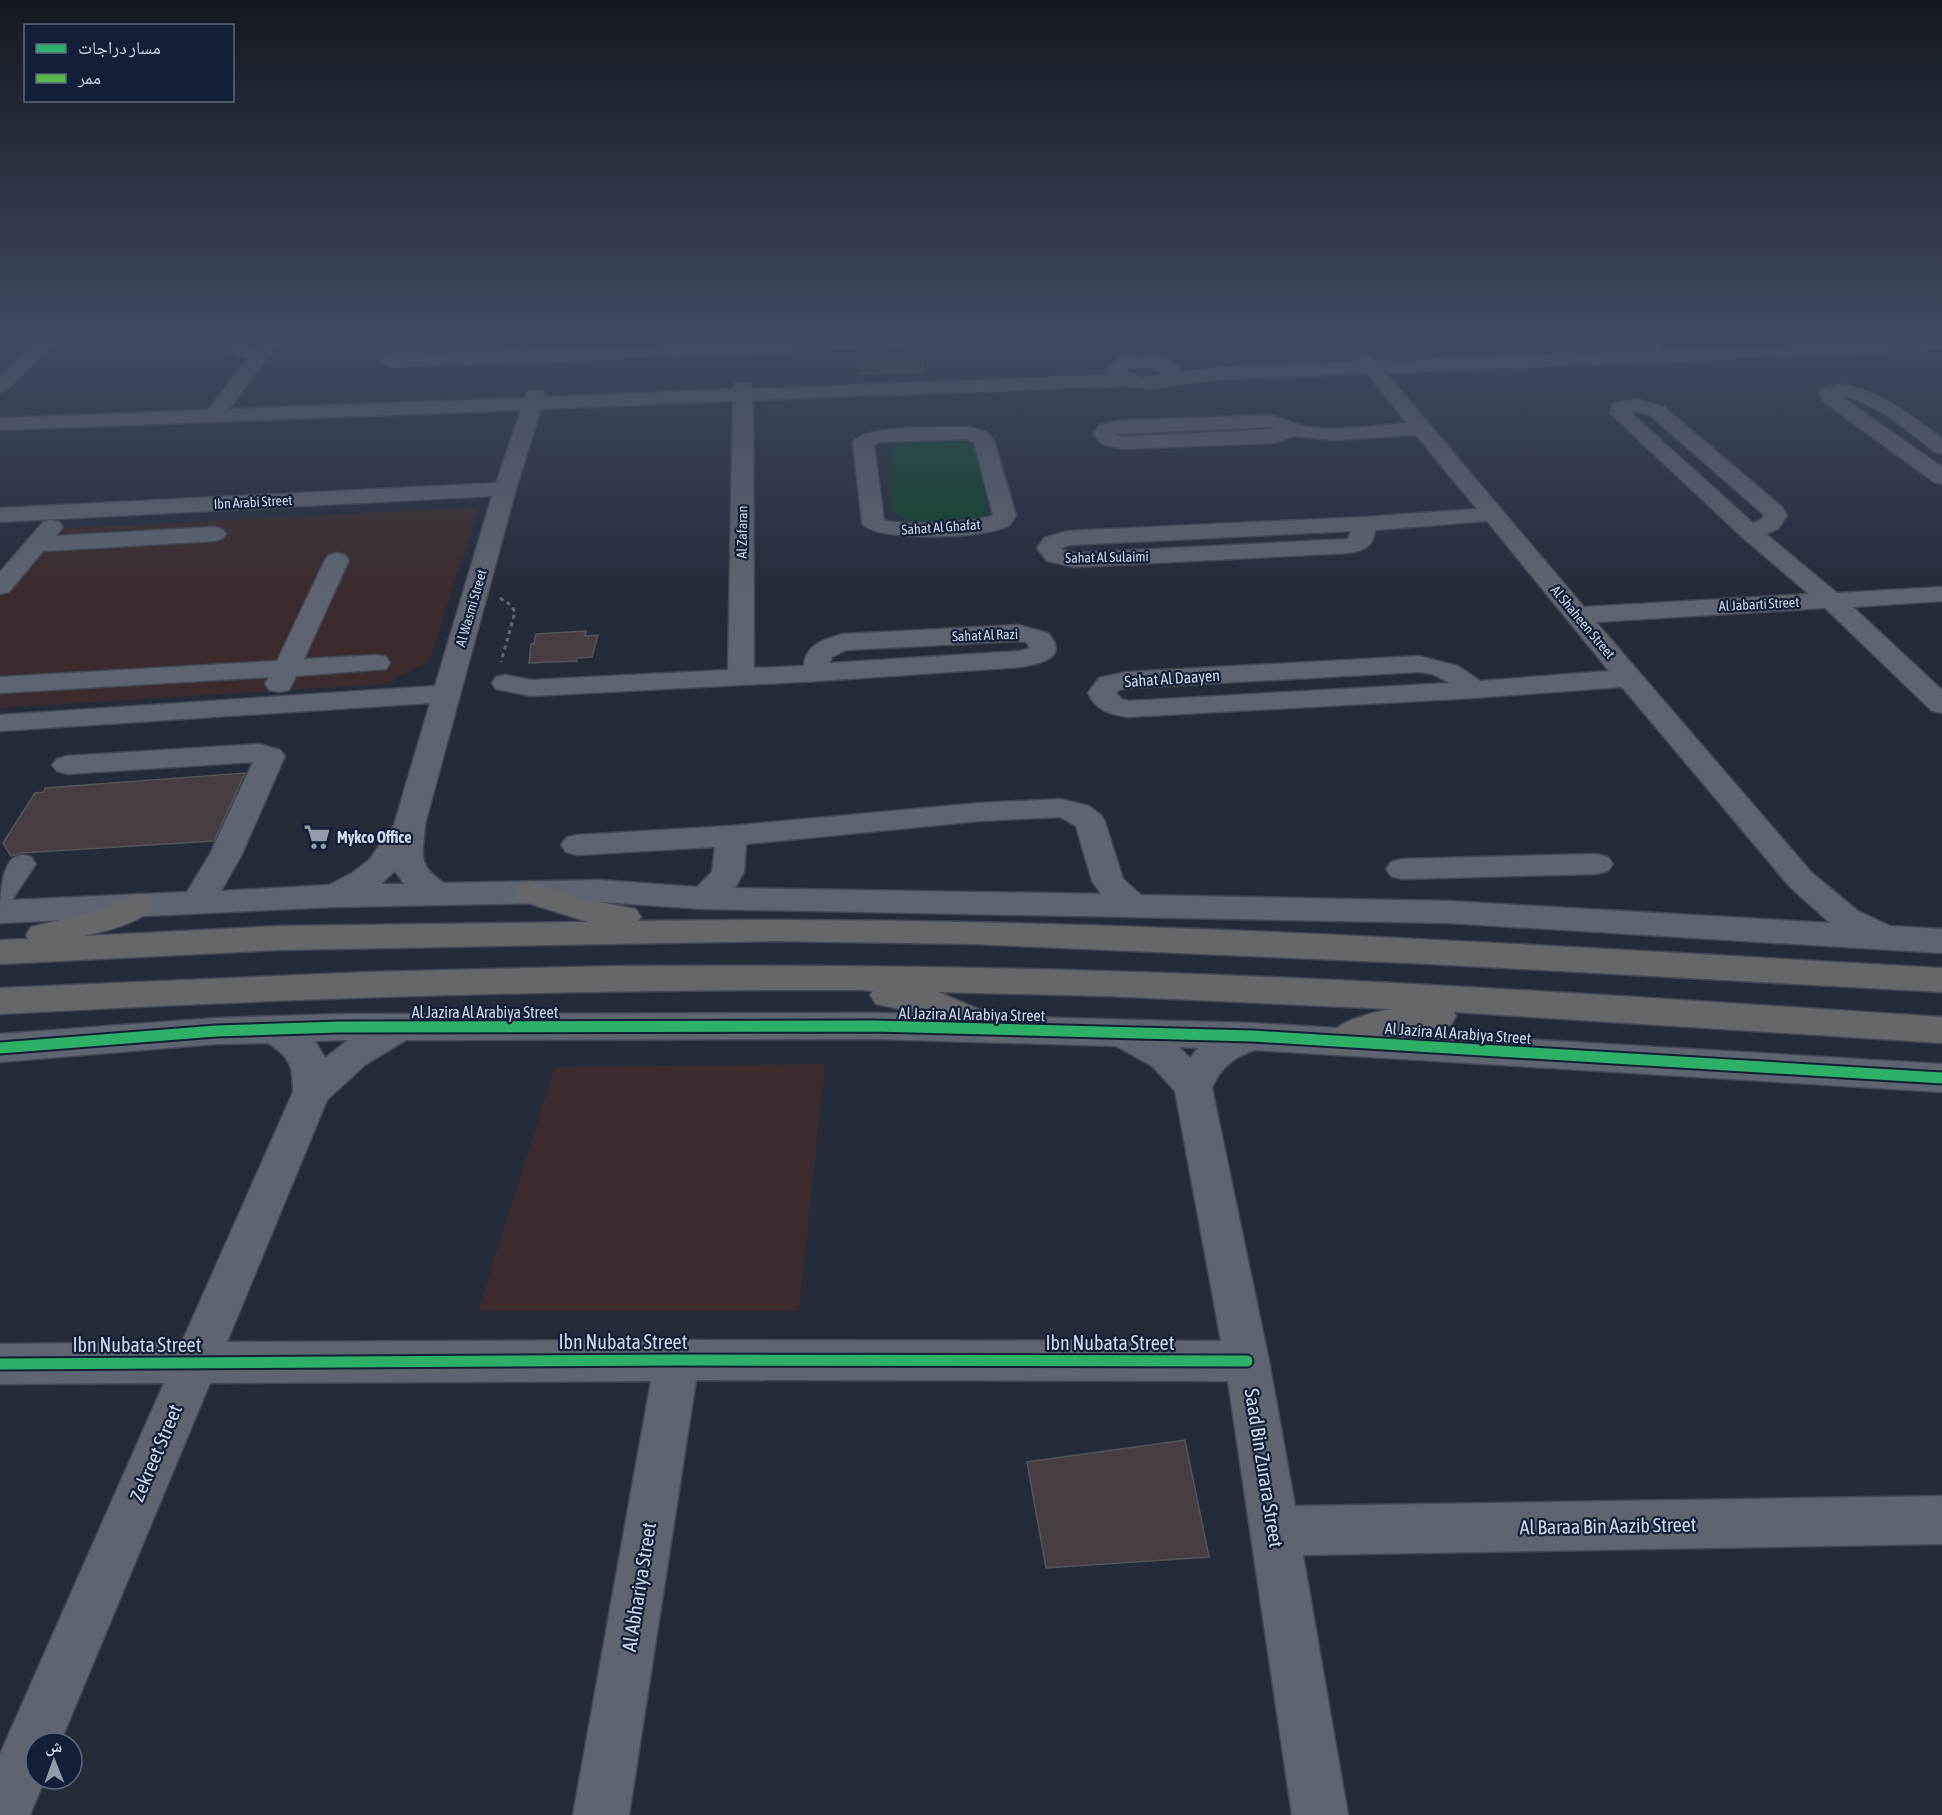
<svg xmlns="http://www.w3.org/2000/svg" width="1942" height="1815" viewBox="0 0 1942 1815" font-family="'Asap Condensed','Noto Naskh Arabic',sans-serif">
  <rect width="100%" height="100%" fill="#242c3a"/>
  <!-- education -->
  <g fill="#3b2b2c">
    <polygon points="479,507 429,662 386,684 0,708 0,572 36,530"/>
    <polygon points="825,1064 799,1311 478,1311 555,1067"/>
  </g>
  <!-- green -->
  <path fill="#0f422a" d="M959,439L973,444L989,514L983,517C962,518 907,529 894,511L890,450C907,436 938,440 959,439Z"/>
  <!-- building -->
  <g fill="#463e42" stroke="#56555a" stroke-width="1.5">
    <polygon points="909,349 921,350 924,372 859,374 858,351"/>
    <polygon points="586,631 585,636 598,635 592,657 577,658 577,661 529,663 531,644 534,644 536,634"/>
    <polygon points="245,773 214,841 21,853 11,856 3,843 35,793 44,792 45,788"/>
    <polygon points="1185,1440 1209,1557 1046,1568 1027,1462"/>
  </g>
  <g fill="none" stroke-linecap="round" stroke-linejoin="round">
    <!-- minor casing -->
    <g stroke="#424854" stroke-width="3">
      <g id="minor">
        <polygon points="60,338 7,390 0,392 0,376 28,350 0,350 0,340"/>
        <path d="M223,338H241L239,342L256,349L264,338L281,339L229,409L525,398L529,391H543L545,397L733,389L736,383H750L753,389L1108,375L1106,371C1109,366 1114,361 1120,358C1136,353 1175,353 1181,372L1213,368L1358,362L1360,358L1367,356L1377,362L1942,339V349L1386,373L1584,607L1809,594L1742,537L1610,413L1613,403L1636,399L1664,407L1782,507L1787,516L1778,529L1766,534L1837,593L1942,587V601L1853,607L1942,690V713L1932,711L1825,608L1596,622L1812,873L1858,911L1890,926L1942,929V953L1448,923L704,909L600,902L335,907L0,923C0,897 0,845 31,857L36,864L12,900L187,892L210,854L253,762L67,774L57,771L52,765L57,759L67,756L259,744L280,750L285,756L242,854L221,891L329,885L352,873L369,860L394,825L430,703L0,731V715L435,686L492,496L0,522V508L496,483L521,410L0,430V418L208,410L248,358C237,355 227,353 220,343ZM1145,367L1156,369L1162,374L1142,378L1126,371L1129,368ZM1366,373L1407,423C1375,425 1339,432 1308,427C1294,425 1282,416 1267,415L1118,421L1100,425L1093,434L1102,444L1123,449L1274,443L1294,436L1334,440L1416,435L1477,509L1364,517L1067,531L1044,538L1037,548L1047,561L1075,567L1348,553C1364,551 1373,547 1375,530L1487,521L1609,671L1480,681L1458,666L1419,656L1126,672L1099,678L1088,693C1096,711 1111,715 1129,717L1473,698L1622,687L1790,887L1830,923L1448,901L1141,895L1123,879L1105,822L1101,815L1089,806L1061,799L980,803L730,826L577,835L566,838L561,845L566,852L577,855L715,847L712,872L697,887L600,880L444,883C416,864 423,855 425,824L516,489L541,409L733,401L728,670L531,680L506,675L496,677L492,683L496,689L531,696L819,681L1020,667C1040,664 1070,658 1048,633L1018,625L843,634C825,639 805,644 804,666L754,668L753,400L1125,386L1151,389L1213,380ZM1635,411L1650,415L1764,515L1762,519L1753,523L1630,412ZM1272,427L1276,429L1123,437L1115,434ZM1351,531L1348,539L1075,553L1063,550L1061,548L1070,545ZM1018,641L1026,642L1030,648L1020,651L830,663L832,657L846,650ZM1419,672L1432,674L1450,683L1129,701L1122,699L1116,693L1119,690L1126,688ZM1060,817L1076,826L1092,881L1101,894L735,888L744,872L746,844L980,821ZM395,871L404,884H381Z"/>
        <polygon points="870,338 932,338 934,341 931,345 925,346 392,367 385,365 383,361 385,357 392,355"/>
        <path d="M1841,384C1881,391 1910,415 1942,438V454L1935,452C1907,431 1877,402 1841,396L1942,467V484L1934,482L1824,402L1819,393L1822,389Z"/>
        <path d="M968,427L986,432L994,441L1016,515C1014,519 1012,523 1008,526C988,538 875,543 862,523L853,442C865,424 944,428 968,427ZM967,439L974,443L993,515C978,522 900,526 884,520L874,445L879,442Z"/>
        <polygon points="51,520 59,522 63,527 56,536 214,527 222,529 226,534 222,539 214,541 43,551 9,592 0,594 0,572 43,522"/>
        <polygon points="337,553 345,555 349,560 304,659 377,655 386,657 390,663 386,669 296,676 289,690 279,692 269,690 265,684 269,677 0,693 0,677 277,661 325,560 329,555"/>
        <polygon points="1597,854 1608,857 1613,864 1608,871 1597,874 1402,879 1391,876 1386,869 1391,862 1402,859"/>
        <path d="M874,1013L1253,1023L1942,1064V1092L1255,1050C1234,1057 1220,1068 1212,1088L1269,1361L1295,1506L1942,1496V1544L1303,1555L1348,1815H1292L1228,1381L696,1380L629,1815H573L651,1381L210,1383L60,1743H36V1779H45L30,1815H0V1754L164,1383L0,1384V1344L182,1342L293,1092C293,1066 290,1057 268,1043L216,1044L0,1062V1034L216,1018L339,1014ZM874,1039L1116,1046L1152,1066L1175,1091L1221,1341L677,1340L227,1342L327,1100L365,1065L406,1040ZM348,1040L325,1058L315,1041ZM1179,1047L1198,1048L1190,1058Z"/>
      </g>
    </g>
    <!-- major casing -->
    <g stroke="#424854" stroke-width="3">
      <g id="major">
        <path d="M530,881L584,899L636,909L641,917L638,921C1073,914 1508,944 1942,968V992L1431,964L973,944L775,941L279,950L0,964V940L28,939L26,935L31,927L95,911L138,894L150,897L154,905C143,923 105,931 85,936L279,926L588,922L518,900L514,892L518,884Z"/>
        <path d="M616,966C778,965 941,966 1103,971C1383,979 1662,999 1942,1017V1043L1454,1012L1456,1016L1451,1025L1389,1035L1343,1054L1330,1051L1325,1041C1337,1020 1368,1014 1390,1009L1106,996L938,992L1004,1020L1009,1029L1004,1038L991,1042L923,1014L876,1004L870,995L873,991L863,990C575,989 287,998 0,1014V988L369,972Z"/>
      </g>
    </g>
    <!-- path -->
    <polyline stroke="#636872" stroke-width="3" stroke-dasharray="4 4" stroke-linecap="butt" points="500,598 511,605 515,612 501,662"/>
    <!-- minor -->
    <use href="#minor" fill="#5f6570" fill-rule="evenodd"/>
    <!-- major -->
    <use href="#major" fill="#65676a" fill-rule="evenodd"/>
    <!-- quiet -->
    <polyline stroke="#58b947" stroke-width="4.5" stroke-dasharray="9 4.5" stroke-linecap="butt" points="1644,338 1658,348"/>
    <!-- cycleway casing -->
    <g stroke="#131f37" stroke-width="15">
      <g id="cycleway">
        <polyline points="0,1048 216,1031 339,1027 874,1026 1253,1036 1942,1078"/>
        <polyline points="0,1364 677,1360 1247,1361"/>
      </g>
    </g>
    <!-- cycleway -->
    <use href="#cycleway" stroke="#2db169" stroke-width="11"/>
  </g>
  <!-- sky -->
  <linearGradient id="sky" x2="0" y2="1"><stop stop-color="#141820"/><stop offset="0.57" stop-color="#3f4b60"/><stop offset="1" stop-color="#3f4b60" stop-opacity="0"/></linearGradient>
  <rect width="1942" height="592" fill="url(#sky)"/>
  <!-- icons -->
  <defs>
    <g id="supermarket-bare" transform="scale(2.07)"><path d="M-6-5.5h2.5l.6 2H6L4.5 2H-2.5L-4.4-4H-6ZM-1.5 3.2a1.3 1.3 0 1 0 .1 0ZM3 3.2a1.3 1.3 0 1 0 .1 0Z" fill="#939cab" stroke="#131f37" stroke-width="2.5" paint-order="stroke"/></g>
  </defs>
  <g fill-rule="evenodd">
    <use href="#supermarket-bare" x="317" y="837"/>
  </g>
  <g text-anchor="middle" stroke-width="4.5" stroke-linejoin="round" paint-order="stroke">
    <!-- far-street labels -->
    <g font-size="14" fill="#cfd8e8" stroke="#131f37">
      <text transform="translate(253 502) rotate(-3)" y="5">Ibn Arabi Street</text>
      <text transform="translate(941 527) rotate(-4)" y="5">Sahat Al Ghafat</text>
      <text transform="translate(742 532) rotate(-89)" y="5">Al Zafaran</text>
      <text transform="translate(1107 557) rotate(-1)" y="5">Sahat Al Sulaimi</text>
      <text transform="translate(1759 604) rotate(-3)" y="5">Al Jabarti Street</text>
      <text transform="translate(471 608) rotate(-74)" y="5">Al Wasmi Street</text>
      <text transform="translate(1583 622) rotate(50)" y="5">Al Shaheen Street</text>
      <text transform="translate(985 635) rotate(-2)" y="5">Sahat Al Razi</text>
    </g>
    <!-- street labels -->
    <g font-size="16" fill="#cfd8e8" stroke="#131f37">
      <text transform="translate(1172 678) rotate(-4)" y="6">Sahat Al Daayen</text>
      <text x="485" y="1018">Al Jazira Al Arabiya Street</text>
      <text transform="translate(972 1014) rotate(1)" y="6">Al Jazira Al Arabiya Street</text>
      <text transform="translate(1458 1033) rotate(4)" y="6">Al Jazira Al Arabiya Street</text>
    </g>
    <!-- poi labels -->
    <g font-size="16" font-weight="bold" fill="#cfd8e8" stroke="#131f37" text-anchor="start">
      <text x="337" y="843">Mykco Office</text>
    </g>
    <!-- near-street labels -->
    <g font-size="20" fill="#cfd8e8" stroke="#131f37">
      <text x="623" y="1349">Ibn Nubata Street</text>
      <text x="1110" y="1350">Ibn Nubata Street</text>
      <text x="137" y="1352">Ibn Nubata Street</text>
      <text transform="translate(156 1453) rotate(-67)" y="7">Zekreet Street</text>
      <text transform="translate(1264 1468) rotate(81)" y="7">Saad Bin Zurara Street</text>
      <text transform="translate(1608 1526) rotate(-1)" y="7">Al Baraa Bin Aazib Street</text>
      <text transform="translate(639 1587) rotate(-81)" y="7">Al Abhariya Street</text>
    </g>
  </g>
  <!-- legend -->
  <rect x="24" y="24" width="210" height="78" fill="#131f37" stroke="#5e697e" stroke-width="1.5"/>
  <rect x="36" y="44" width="30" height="9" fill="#2db169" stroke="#5e697e" stroke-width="1.5"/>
  <text x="78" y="54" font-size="18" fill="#cfd8e8">مسار دراجات</text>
  <rect x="36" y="74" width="30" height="9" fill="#58b947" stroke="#5e697e" stroke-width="1.5"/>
  <text x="78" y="84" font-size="18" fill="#cfd8e8">ممر</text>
  <!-- north arrow -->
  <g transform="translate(54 1761) rotate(359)"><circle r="28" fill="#131f37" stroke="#5e697e" stroke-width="1.5"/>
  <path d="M0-4.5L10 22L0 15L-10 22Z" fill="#939cab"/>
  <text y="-9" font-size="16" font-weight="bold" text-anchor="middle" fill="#cfd8e8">ش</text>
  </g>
</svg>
